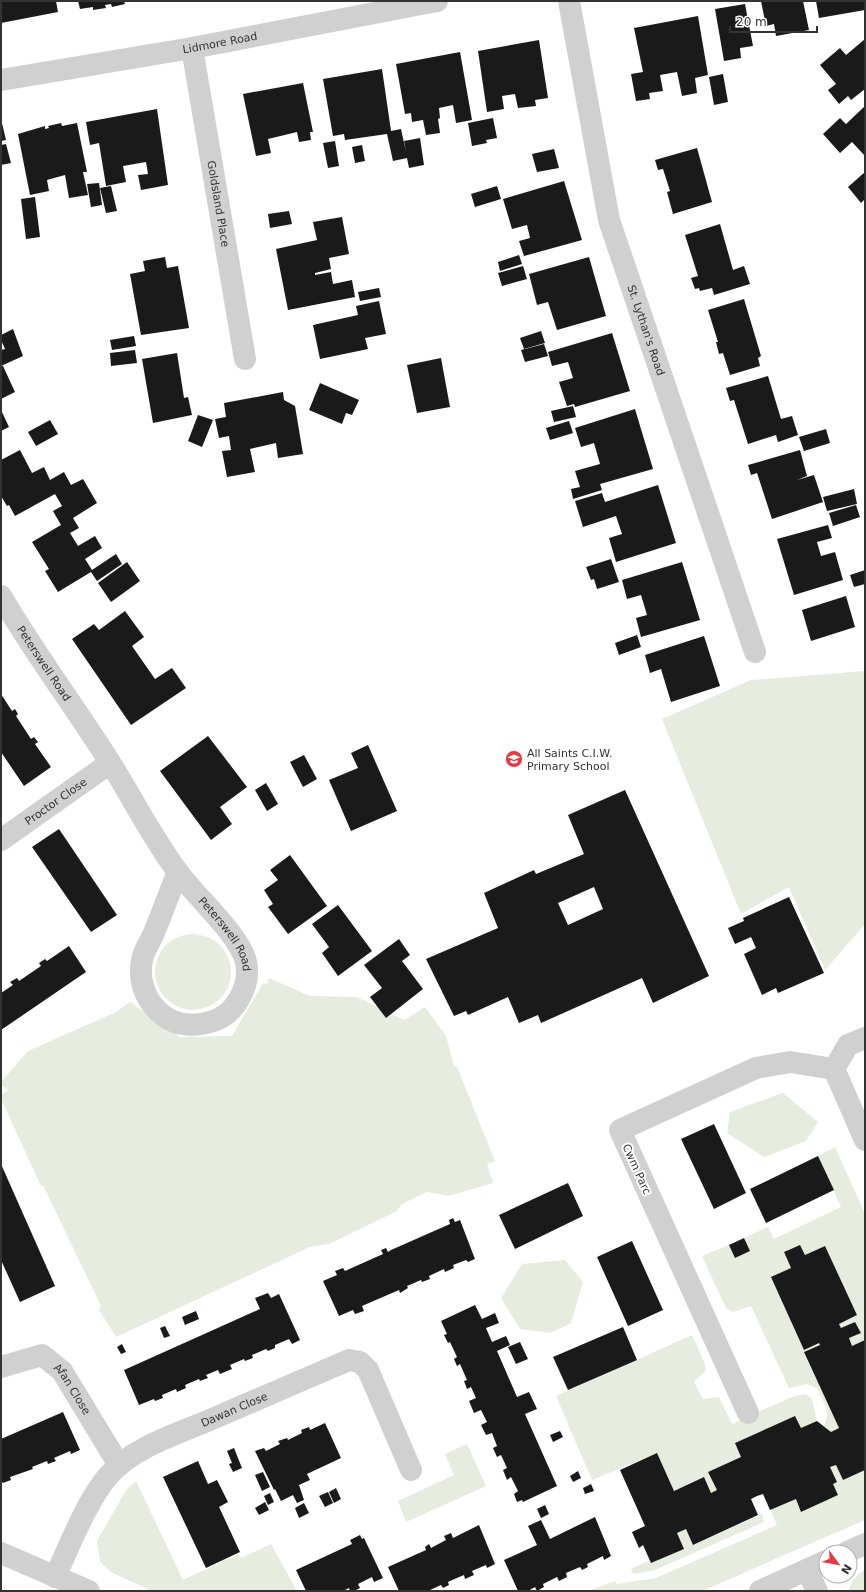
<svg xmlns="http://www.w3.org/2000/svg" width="866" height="1592" viewBox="0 0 866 1592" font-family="'DejaVu Sans',sans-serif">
  <rect width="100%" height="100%" fill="#fff"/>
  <!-- green -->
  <g fill="#e6ecdf">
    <polygon points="865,671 865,924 825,970 789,887 741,914 662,719 751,680"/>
    <circle cx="193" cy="972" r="38"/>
    <polygon points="269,978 310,996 357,997 404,1020 425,1007 446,1036 454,1066 457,1067 495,1161 487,1164 493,1183 449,1196 427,1192 402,1204 397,1211 329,1244 310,1247 116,1337 99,1310 101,1306 43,1185 41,1186 1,1099 1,1095 8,1090 1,1085 1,1082 28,1051 116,1012 130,1002 180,1037 232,1036 263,983 267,984"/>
    <polygon points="783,1093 818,1122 806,1141 764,1157 727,1133 730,1112"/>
    <polygon points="835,1147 865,1214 865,1340 852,1346 849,1338 861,1333 855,1322 841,1328 839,1324 857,1315 825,1246 805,1255 800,1245 784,1252 820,1345 804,1352 839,1428 831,1432 824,1426 827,1416 826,1407 817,1388 807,1384 789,1388 751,1306 733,1312 726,1308 702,1256 729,1245 736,1258 750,1251 744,1238 768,1227 774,1239 841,1207 818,1156"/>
    <polygon points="565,1260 583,1282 571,1323 550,1333 520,1329 501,1298 522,1264"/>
    <polygon points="692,1335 705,1364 706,1370 694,1382 703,1399 719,1397 732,1424 792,1397 806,1394 812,1399 817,1421 801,1428 795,1416 735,1443 741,1457 708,1472 717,1490 711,1493 704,1477 674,1491 657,1453 592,1480 556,1396"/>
    <polygon points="467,1444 486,1486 406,1522 398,1501 454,1475 445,1454"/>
    <polygon points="836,1465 843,1480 865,1470 865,1520 702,1591 589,1591 615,1581 617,1584 656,1578 777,1525 770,1510 796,1499 802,1512 838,1495 833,1484 837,1482 830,1467"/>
    <polygon points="136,1481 183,1580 239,1554 241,1558 271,1544 297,1591 152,1591 111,1572 100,1562 97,1541 126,1490"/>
    <polygon points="762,1514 764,1522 655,1570 633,1574 631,1569 650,1560 651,1563 683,1549 677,1533 686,1529 694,1545"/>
    <path d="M865,1570V1591H849C850,1583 857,1574 865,1570Z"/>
  </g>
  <!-- building -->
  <g fill="#1a1a1a" fill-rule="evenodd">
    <polygon points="1,1 56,1 58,12 1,23"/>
    <polygon points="78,1 124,1 125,4 112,7 111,4 105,5 106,8 93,10 93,7 80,9"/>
    <polygon points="761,1 803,1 809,30 776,36 774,24 766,26"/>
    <polygon points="816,1 865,1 865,10 819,18"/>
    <polygon points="745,4 753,46 740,48 741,58 724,61 715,9"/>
    <polygon points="698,16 708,75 695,78 697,93 682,96 677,72 660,75 663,91 649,93 650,99 636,101 631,74 643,72 634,28"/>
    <polygon points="865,39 865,89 851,100 848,96 839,104 828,90 836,84 820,65 840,48 846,55"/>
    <polygon points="539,40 548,98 535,100 536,106 518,108 515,94 502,96 504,109 487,112 478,51"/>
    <polygon points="460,52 472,120 456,123 453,105 439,108 440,118 438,119 440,133 426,135 423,120 412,122 411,113 405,114 396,64"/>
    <polygon points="382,69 391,131 401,129 406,152 404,141 420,138 424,165 409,168 407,158 393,161 387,134 345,140 344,134 333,136 323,79"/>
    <polygon points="723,74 728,102 714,105 709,77"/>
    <polygon points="303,83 313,132 310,132 311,140 299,142 297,132 268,139 271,153 256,156 243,94"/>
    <polygon points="865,106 865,156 852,142 840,153 823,134 840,118 846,124"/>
    <polygon points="157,109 168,185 141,190 138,175 148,174 146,162 123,166 126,182 106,186 99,143 90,145 86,122"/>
    <polygon points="493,118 497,138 486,140 487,143 472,146 468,123"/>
    <polygon points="1,119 6,140 1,141"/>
    <polygon points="61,123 62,126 77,123 87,172 83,172 88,195 69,198 65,175 47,180 49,191 30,195 18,134 45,126 45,129 49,128 48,126"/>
    <polygon points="335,141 339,166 328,168 323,143"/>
    <polygon points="6,144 11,163 1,165 1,145"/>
    <polygon points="362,145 365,161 355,163 352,147"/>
    <polygon points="697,148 712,202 673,214 667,192 670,191 663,169 658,170 655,160"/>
    <polygon points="554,149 559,168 537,172 532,154"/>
    <polygon points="865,172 865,199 861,203 848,187"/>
    <polygon points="564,181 582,240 524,256 519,241 530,238 527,225 512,229 503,199"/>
    <polygon points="99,183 102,205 91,207 87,184"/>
    <polygon points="111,186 117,211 106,213 100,188"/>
    <polygon points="497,186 501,199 475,207 471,194"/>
    <polygon points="35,197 40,237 26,239 21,199"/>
    <polygon points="289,211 292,224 270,228 268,214"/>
    <polygon points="342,217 349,254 329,258 331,269 315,273 315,275 331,272 333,284 352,280 355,297 288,310 276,249 317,240 313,222"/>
    <polygon points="720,224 733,270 744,266 750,284 714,295 712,288 700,291 699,288 695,289 691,278 698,276 685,235"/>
    <polygon points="519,255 522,264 500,271 498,262"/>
    <polygon points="165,257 167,268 178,266 189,328 141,335 130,274 145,271 143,261"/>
    <polygon points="589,257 606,316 557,330 548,302 537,305 529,274"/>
    <polygon points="523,266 527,279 502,286 498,273"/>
    <polygon points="379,288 381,297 360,301 358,292"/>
    <polygon points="744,299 761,356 758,358 760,366 730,375 723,353 719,354 716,342 718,342 708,310"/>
    <polygon points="379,301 386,334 365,338 368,349 320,359 313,325 358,315 356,306"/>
    <polygon points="13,329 23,356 1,366 1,350 5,349 1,340 1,335"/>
    <polygon points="541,331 545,343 524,349 520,338"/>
    <polygon points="612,333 630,391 575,407 574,404 567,406 559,382 573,378 568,362 552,366 548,352"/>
    <polygon points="134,336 136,346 112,350 110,340"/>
    <polygon points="544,344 548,356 525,362 521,350"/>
    <polygon points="135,350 137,363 111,366 110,353"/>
    <polygon points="177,353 184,398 188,397 192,415 153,423 142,359"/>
    <polygon points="441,358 450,407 417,413 407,365"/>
    <polygon points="1,366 3,366 15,392 1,399"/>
    <polygon points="768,376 781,419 792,416 798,435 778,442 776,435 748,444 734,400 730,401 726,388"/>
    <polygon points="320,383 359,400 352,415 346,413 342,424 309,410"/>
    <polygon points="283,392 284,400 295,406 303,454 278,458 276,443 250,449 255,472 227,477 222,451 231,450 229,436 219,438 215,419 226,417 224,403"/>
    <polygon points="573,406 576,417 554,422 551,411"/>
    <polygon points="635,409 653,469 600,484 602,490 573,499 571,489 580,487 575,471 600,464 594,443 581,447 575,428"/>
    <polygon points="1,410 9,427 1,431"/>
    <polygon points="198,415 213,420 202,447 188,441"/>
    <polygon points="50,420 58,434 36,446 28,432"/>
    <polygon points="569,421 573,433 550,440 546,428"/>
    <polygon points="826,429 830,443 804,451 799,437"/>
    <polygon points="20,450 32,473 44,467 50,480 64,472 71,485 83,479 97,503 73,518 79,528 70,533 78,546 95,536 102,548 85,559 92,570 116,554 122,564 97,581 91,572 58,592 45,571 49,569 32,542 61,525 53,511 62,506 55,494 15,516 9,505 7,506 1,496 1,460"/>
    <polygon points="800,450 807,476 797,480 814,475 823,502 772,519 757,473 751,475 748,465"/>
    <polygon points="658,485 676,543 616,562 609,538 622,534 616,516 583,527 575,501 602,493 605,502"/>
    <polygon points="854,489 857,504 827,511 823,497"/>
    <polygon points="856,505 860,517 833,526 829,513"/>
    <polygon points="828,525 832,538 817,542 821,556 835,552 843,580 794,595 777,539"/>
    <polygon points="611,559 619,582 597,589 594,579 591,580 586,567"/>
    <polygon points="127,562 140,581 111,602 98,583"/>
    <polygon points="682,562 700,620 641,637 636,618 647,615 641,595 627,599 622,580"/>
    <polygon points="865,570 865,584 854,587 850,575"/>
    <polygon points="846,596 855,627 811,641 802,610"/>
    <polygon points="125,611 144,637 132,646 155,679 172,668 186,688 131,725 72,639 94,624 99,630"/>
    <polygon points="637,635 641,647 619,655 615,643"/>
    <polygon points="704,636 720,686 671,702 661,669 650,673 645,655"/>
    <polygon points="1,694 12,711 15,709 18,714 16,716 31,739 34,737 38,742 35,744 51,767 24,786 1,752"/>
    <polygon points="208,736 247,787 220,807 232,824 211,840 160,771"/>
    <polygon points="368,745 397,811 351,831 329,780 358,768 351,753"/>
    <polygon points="304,755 317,779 303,787 290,762"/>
    <polygon points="266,783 278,804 267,811 255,790"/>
    <path d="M625,790L709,976L653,1003L642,978L541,1023L538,1015L519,1023L508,997L468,1015L466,1011L454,1016L426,959L498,928L484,893L534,870L536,874L584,854L568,815ZM594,887L603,909L568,925L558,903Z"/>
    <polygon points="59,829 117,915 91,932 32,847"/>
    <polygon points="290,855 327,906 288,934 268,907 273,904 264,890 278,880 270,870"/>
    <polygon points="789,897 824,973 778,993 776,988 762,995 744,954 756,948 751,937 735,944 728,928 744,921 743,918"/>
    <polygon points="338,905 372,951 338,976 322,953 329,947 312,924"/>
    <polygon points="399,939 410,955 402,961 423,989 386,1018 370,997 382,988 364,965"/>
    <polygon points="69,946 86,972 1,1030 1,993 13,985 10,982 17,978 19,981 41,966 39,963 45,959 47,961"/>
    <polygon points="714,1124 746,1193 714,1209 681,1139"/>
    <polygon points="818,1156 834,1190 766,1223 750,1189"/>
    <polygon points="1,1164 55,1286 20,1302 1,1260"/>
    <polygon points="568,1183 583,1216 515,1249 499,1215"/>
    <polygon points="453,1218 455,1222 460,1220 475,1259 468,1262 466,1260 453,1265 454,1268 445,1272 444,1269 429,1276 430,1279 422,1282 421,1280 407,1286 408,1288 400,1293 399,1290 362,1306 364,1311 355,1314 353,1310 339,1316 323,1281 337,1275 335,1271 343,1268 345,1271 383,1254 381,1250 386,1248 388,1252 391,1250 450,1224 449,1220"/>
    <polygon points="744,1238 750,1251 735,1258 729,1245"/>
    <polygon points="632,1241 663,1310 628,1326 597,1257"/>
    <polygon points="800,1245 805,1255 825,1246 857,1315 839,1324 841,1328 855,1322 861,1333 849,1338 852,1346 865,1340 865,1470 843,1480 836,1465 830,1467 837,1482 833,1484 838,1495 801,1512 796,1499 770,1510 763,1494 757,1496 751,1499 758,1515 693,1545 686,1529 677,1533 684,1549 651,1563 643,1545 639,1548 632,1532 645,1526 620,1470 657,1453 674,1491 704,1477 711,1493 717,1490 708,1472 741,1457 735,1443 795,1416 801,1428 817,1421 831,1432 839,1428 804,1352 820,1345 819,1343 804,1350 771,1277 791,1268 784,1252"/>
    <polygon points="268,1293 271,1298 279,1294 300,1340 292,1344 289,1339 275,1345 275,1348 268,1351 266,1349 252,1355 253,1358 245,1361 244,1359 230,1365 232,1369 220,1374 218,1370 206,1375 208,1378 200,1381 199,1379 185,1385 186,1388 177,1392 176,1389 162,1395 163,1398 155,1401 154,1399 139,1405 124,1370 260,1309 255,1298"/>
    <polygon points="475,1305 482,1319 495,1313 499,1323 486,1328 492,1342 506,1336 510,1345 497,1351 517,1397 529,1392 537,1409 525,1414 557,1486 523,1502 522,1500 517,1502 514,1494 518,1491 511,1477 507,1480 503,1470 507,1468 501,1455 497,1457 493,1448 497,1446 492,1433 486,1435 481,1425 487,1422 481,1410 474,1413 469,1401 476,1398 471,1387 467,1389 464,1381 467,1380 460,1364 457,1366 454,1359 457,1357 450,1342 448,1343 444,1335 447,1334 441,1321"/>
    <polygon points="196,1311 199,1319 185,1325 182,1317"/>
    <polygon points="165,1326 170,1336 164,1338 160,1328"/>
    <polygon points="623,1327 637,1360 568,1390 553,1357"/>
    <polygon points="520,1342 528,1359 516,1364 508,1347"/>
    <polygon points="122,1344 126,1352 121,1354 117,1347"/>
    <polygon points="63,1412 80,1450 71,1454 70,1451 54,1458 56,1461 48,1464 47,1461 32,1467 33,1469 10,1477 11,1480 3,1483 1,1481 1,1439"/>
    <polygon points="325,1423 341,1458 307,1474 310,1480 299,1485 304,1500 297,1503 293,1495 281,1501 275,1489 274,1490 255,1451 264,1448 266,1451 280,1444 278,1441 287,1438 288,1440 302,1433 301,1430 309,1427 310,1430"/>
    <polygon points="560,1431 563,1437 553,1442 550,1435"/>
    <polygon points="234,1448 242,1468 233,1472 229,1464 232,1463 227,1451"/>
    <polygon points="198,1461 208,1484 217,1480 228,1502 219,1507 240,1552 206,1568 163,1477"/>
    <polygon points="578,1471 581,1478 573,1482 570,1476"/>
    <polygon points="263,1472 270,1487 262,1491 255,1475"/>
    <polygon points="591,1484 594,1491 585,1494 583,1488"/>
    <polygon points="336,1488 341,1499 334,1503 329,1492"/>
    <polygon points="328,1492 333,1503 325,1507 319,1496"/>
    <polygon points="270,1493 274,1502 268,1505 264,1496"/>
    <polygon points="265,1502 269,1510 259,1515 255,1508"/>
    <polygon points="304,1503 309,1513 299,1518 295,1508"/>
    <polygon points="545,1505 549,1514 541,1518 537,1509"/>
    <polygon points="595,1517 611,1556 604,1560 603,1556 587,1564 588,1567 582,1570 580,1567 566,1573 567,1577 559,1581 557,1577 543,1584 544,1587 537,1591 535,1587 528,1591 518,1591 504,1560 537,1545 528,1526 541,1520 550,1539"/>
    <polygon points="479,1525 495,1564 487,1568 486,1565 472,1571 474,1575 465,1579 464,1575 450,1581 448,1582 449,1585 443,1588 441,1585 428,1591 399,1591 388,1567 426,1550 425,1547 429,1544 431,1548 446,1540 444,1536 451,1533 453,1538"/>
    <polygon points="360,1535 362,1539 364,1538 383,1578 374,1582 372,1577 358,1584 360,1588 354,1591 350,1591 349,1588 343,1591 306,1591 296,1570 352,1544 350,1540"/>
  </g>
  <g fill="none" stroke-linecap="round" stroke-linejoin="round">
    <!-- street -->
    <g stroke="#d0d0d0" stroke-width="22">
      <path id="s1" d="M569,1L609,220L755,652"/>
      <path id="s2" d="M192,48L245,359"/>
      <path id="s3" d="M1,80L192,48L437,1"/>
      <path id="s4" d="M1,596C35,654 75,707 111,764C133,799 153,839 178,872C195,896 240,935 246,962C251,986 235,1016 210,1022C192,1027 174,1026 159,1012C144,998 137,977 143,956C146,947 152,939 155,930C163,911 170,891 178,872"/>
      <path id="s5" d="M1,840L110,763"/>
      <polyline points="834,1069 865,1140"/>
      <path id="s6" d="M1,1367L42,1355L62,1371L119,1465"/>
      <polyline points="748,1413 620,1130 756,1068 790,1062 834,1069 848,1045 865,1038"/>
      <polyline points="847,1552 865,1544"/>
      <polyline points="1,1553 89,1591"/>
      <polyline points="807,1570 817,1591"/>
      <path id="s7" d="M55,1577C69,1547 88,1498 109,1475C135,1446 178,1434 212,1419C258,1399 303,1380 349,1360L360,1362L368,1370L411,1470"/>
      <polyline points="760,1591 826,1561"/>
    </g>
  </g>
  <!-- icons -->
  <defs>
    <g id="school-disc" transform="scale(0.9)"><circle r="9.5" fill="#e63946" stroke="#fff"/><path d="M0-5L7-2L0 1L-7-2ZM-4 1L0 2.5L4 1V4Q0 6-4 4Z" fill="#fff"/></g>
  </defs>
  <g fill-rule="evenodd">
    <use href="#school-disc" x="514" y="759"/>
  </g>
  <g text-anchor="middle" stroke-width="4" stroke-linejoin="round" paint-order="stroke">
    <!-- street labels -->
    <g font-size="11" fill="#333" stroke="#fff">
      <text dy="4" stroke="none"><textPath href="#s3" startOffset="222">Lidmore Road</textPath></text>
      <text dy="4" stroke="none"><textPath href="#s2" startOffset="158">Goldsland Place</textPath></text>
      <text dy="4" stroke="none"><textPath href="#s1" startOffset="339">St. Lythan's Road</textPath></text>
      <text dy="4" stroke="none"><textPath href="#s4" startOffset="80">Peterswell Road</textPath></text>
      <text dy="4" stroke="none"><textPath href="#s5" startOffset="67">Proctor Close</textPath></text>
      <text dy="4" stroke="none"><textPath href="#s4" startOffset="407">Peterswell Road</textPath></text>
      <text transform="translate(637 1169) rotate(66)" y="4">Cwm Parc</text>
      <text dy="4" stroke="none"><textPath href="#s6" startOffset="89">Afan Close</textPath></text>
      <text dy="4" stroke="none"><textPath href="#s7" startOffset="258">Dawan Close</textPath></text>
    </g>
    <!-- poi labels -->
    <g font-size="11" fill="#333" stroke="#fff" text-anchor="start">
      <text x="527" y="757">All Saints C.I.W.<tspan x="527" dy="13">Primary School</tspan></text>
    </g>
  </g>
  <!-- border -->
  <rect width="866" height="1592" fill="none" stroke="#333333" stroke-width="4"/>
  <!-- north arrow -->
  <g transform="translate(838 1564) rotate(122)"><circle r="19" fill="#ffffff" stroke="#adadad"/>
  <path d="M0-3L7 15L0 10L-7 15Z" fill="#e63946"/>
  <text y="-6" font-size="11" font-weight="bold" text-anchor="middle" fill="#333333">N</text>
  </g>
  <!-- scale -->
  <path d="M730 26v6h87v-6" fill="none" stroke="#333333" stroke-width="2"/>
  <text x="736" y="26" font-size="12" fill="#333333" stroke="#ffffff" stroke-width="3" paint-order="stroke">20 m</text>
</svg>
